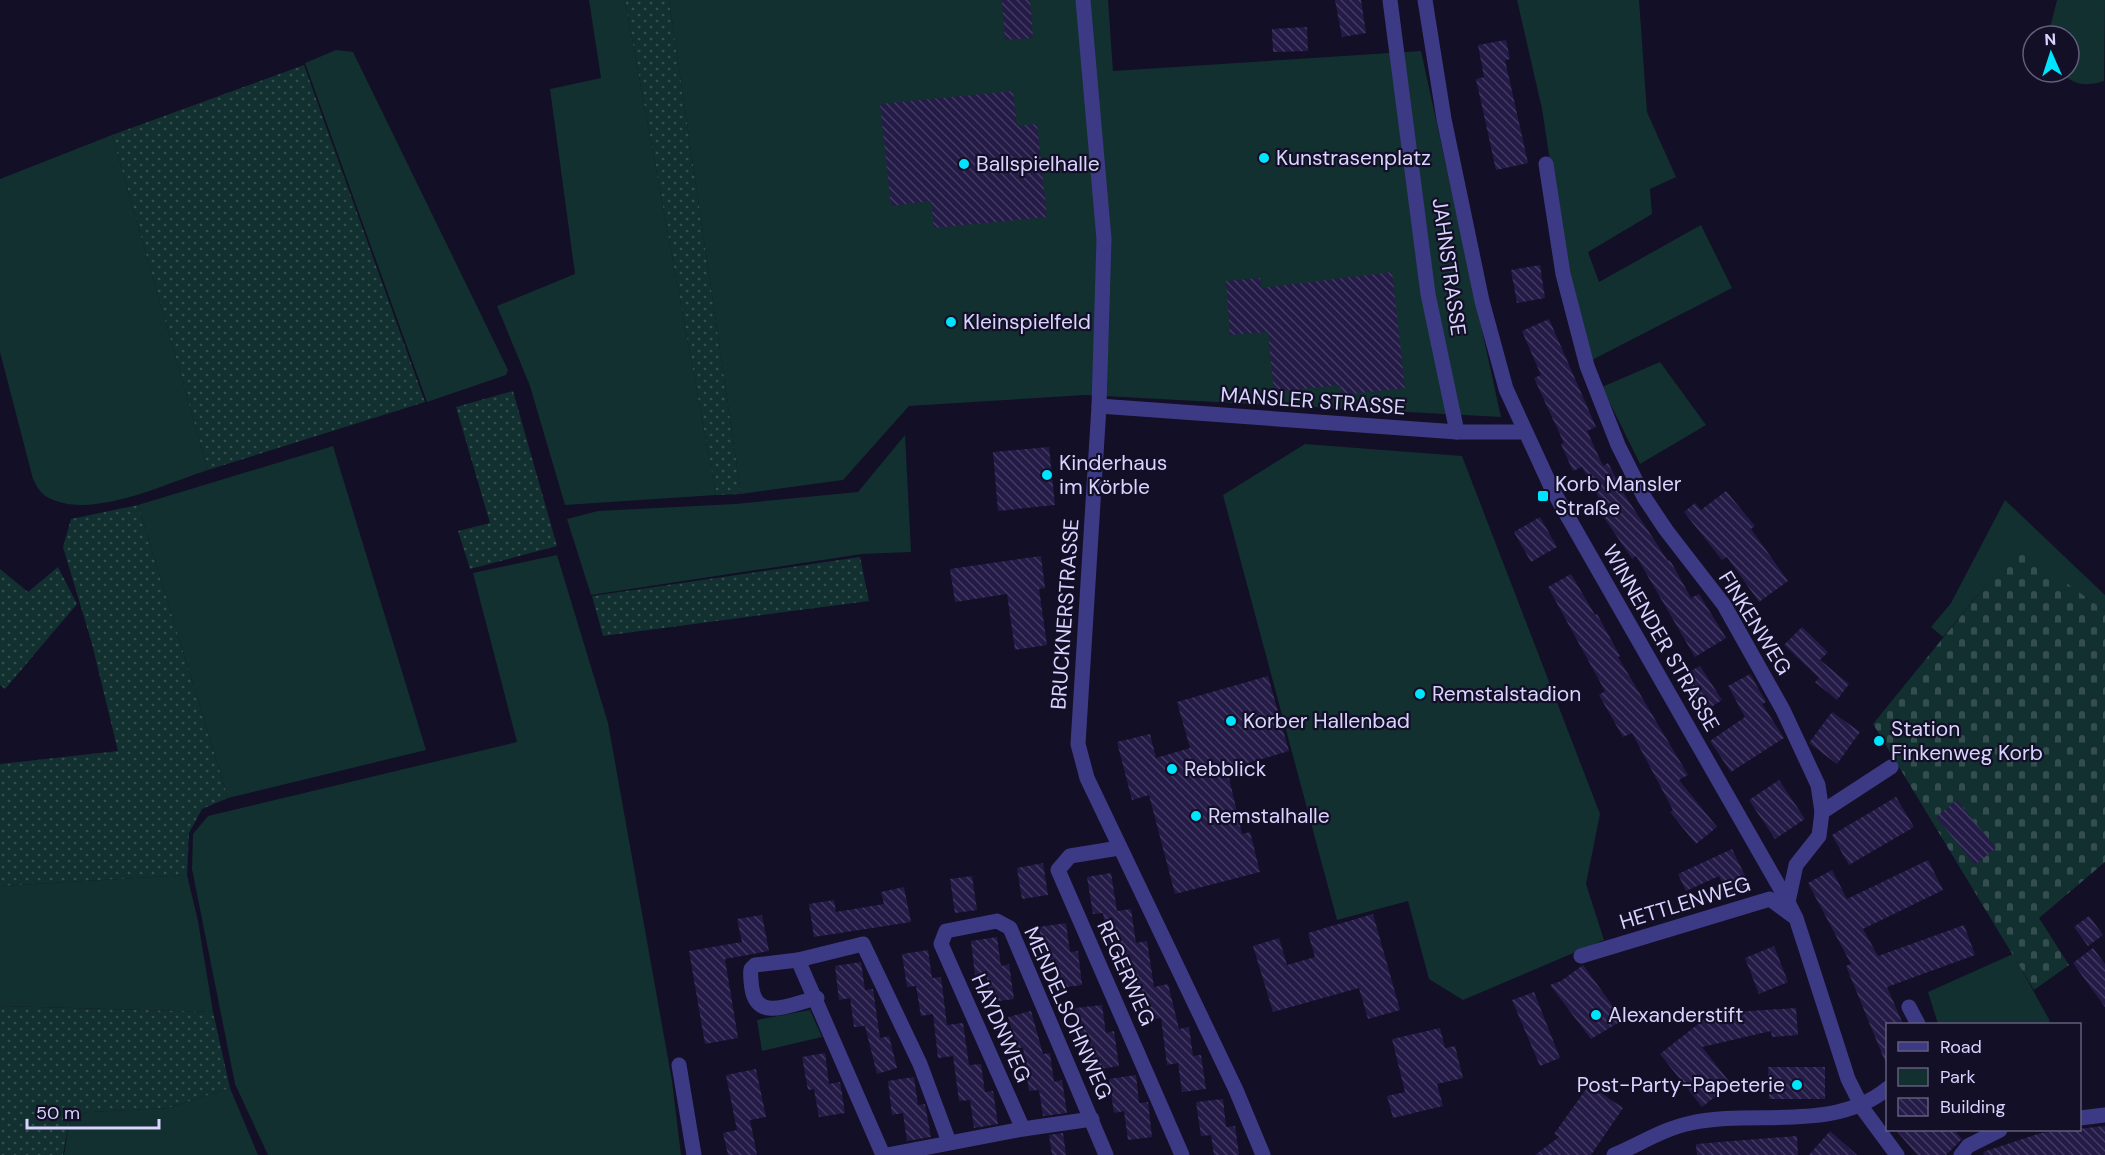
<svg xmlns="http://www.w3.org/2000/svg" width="2105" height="1155" viewBox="0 0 2105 1155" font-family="'DM Sans',sans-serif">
  <defs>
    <pattern id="cemetery-stones" width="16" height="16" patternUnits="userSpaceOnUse" patternTransform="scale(1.5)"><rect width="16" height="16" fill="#12302f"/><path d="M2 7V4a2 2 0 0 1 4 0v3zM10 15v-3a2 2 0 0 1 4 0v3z" fill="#344d4e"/></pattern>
    <pattern id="garden-dots" width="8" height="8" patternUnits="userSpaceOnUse" patternTransform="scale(1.5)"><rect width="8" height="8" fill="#12302f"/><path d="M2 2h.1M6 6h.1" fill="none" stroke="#344d4e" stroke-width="1.8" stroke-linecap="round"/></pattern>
    <pattern id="building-back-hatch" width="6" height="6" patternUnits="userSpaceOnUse" patternTransform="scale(1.5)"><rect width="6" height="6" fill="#241b47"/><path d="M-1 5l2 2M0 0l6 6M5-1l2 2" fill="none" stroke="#433b63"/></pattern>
  </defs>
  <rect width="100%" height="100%" fill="#130f26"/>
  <!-- green -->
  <g fill="#12302f">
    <polygon points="589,0 625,0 716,495 565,505 530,386 497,306 575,274 550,89 601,78"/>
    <polygon points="669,0 1108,0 1113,71 1421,51 1501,417 1085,395 909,406 843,480 741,494"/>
    <polygon points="1517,0 1639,0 1647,112 1676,177 1650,189 1652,214 1588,252 1599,282 1701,225 1732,288 1592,360 1567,271 1542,109"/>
    <path d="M2057,0H2105L2104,81C2084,87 2075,85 2059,72H2069V36H2048Z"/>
    <polygon points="336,50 353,52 508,370 506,375 427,402 305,63"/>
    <path d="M112,135L208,470C164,484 90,521 47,497C41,494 36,485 33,479L0,352V179Z"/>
    <polygon points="1660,362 1706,425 1640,464 1602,387"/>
    <polygon points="905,435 911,552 862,554 591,595 567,519 598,511 735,504 858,492"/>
    <polygon points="1305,444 1462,456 1600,814 1586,884 1604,940 1463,1000 1429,979 1408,901 1337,920 1223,495"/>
    <polygon points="333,446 426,750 228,798 138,505"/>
    <polygon points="2005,500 2105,595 2105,611 2017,548 1943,637 1931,627 1951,603"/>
    <polygon points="557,555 608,723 672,1081 681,1155 268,1155 235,1084 192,869 193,834 208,816 517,742 473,573"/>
    <polygon points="187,875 198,921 213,1012 0,1006 0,886"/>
    <polygon points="2013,954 2050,1021 2046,1024 1938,1024 1928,992"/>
    <polygon points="810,1010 822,1037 762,1051 757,1020"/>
    <polygon points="230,1088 258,1155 64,1155 71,1113 168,1108"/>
  </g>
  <!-- cemetery -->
  <polygon fill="url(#cemetery-stones)" points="2017,547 2105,611 2105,862 2039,918 2069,965 2034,990 1873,724"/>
  <!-- garden -->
  <g fill="url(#garden-dots)">
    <polygon points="625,0 669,0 741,494 716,495"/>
    <polygon points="304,65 425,402 208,470 112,135"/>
    <polygon points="513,391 557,546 470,569 458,531 490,523 456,407"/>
    <polygon points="138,505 228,798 202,809 189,833 187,875 0,886 0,764 118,751 92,644 63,547 71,519"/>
    <polygon points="860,557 869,601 603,636 592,596"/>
    <polygon points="58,567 77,604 5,689 0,685 0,569 28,592"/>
    <polygon points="0,1006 213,1012 230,1088 168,1108 71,1113 63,1155 0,1155"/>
  </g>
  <!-- building -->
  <g fill="url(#building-back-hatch)">
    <polygon points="1002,0 1030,0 1033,38 1005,40"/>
    <polygon points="1335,0 1361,0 1366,33 1342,37"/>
    <polygon points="1307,27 1308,51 1273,52 1272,29"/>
    <polygon points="1506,40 1510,59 1505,60 1528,163 1496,170 1476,79 1484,77 1478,45"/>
    <polygon points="1013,91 1017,126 1037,124 1047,217 934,228 931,201 891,206 880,104"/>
    <polygon points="1540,265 1545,298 1517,303 1511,270"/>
    <polygon points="1392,272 1405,388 1341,395 1340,385 1274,392 1268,332 1230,335 1226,281 1260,278 1261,288"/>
    <polygon points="1549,319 1596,427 1587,431 1603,466 1608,463 1626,497 1668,561 1670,560 1691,598 1699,594 1726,638 1695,657 1636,556 1632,559 1603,516 1607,513 1582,467 1573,471 1561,444 1564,443 1534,378 1541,375 1522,331"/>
    <polygon points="1049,447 1055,505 998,511 993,452"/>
    <polygon points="1726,491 1755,526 1751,529 1788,581 1759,602 1727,557 1722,560 1684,512 1695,503 1701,510"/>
    <polygon points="1540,517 1557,547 1531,562 1514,532"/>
    <polygon points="1041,556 1045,588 1039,589 1047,645 1015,650 1007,594 955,602 950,569"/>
    <polygon points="1571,574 1595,615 1597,614 1620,656 1618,657 1688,775 1679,780 1717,827 1696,844 1670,812 1673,810 1632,733 1623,737 1599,695 1605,691 1548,587"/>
    <polygon points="1802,627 1828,652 1820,660 1849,684 1837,700 1815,682 1819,678 1784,645"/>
    <polygon points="1700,666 1722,700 1700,714 1678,678"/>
    <polygon points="1750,674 1766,702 1762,704 1784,738 1731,772 1710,741 1745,717 1728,686"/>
    <polygon points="1268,676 1289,751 1227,769 1242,834 1250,832 1260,872 1175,894 1149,795 1132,800 1117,742 1150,734 1156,758 1190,748 1177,702"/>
    <polygon points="1832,712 1860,732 1837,764 1809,743"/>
    <polygon points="1779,780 1805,819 1775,839 1749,800"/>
    <polygon points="1896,797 1914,827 1849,865 1832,835"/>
    <polygon points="1957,800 1996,848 1975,865 1936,817"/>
    <polygon points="1732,849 1750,886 1729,896 1719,876 1686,891 1678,874"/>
    <polygon points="1928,860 1943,890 1863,929 1878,956 1964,925 1975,955 1887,987 1903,1024 1887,1024 1887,1066 1846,966 1851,964 1808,883 1832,870 1847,899"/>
    <polygon points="1043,863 1048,895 1022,899 1017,868"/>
    <polygon points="1111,873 1117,911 1131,909 1136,943 1147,941 1154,987 1168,984 1179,1029 1189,1027 1193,1056 1201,1055 1206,1089 1182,1092 1178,1063 1167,1065 1161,1018 1146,1021 1135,975 1123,977 1117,943 1108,944 1103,913 1093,914 1087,877"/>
    <polygon points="972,876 977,910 955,913 950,879"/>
    <polygon points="904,887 911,922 814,937 809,904 834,900 836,912 884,904 881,892"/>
    <polygon points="1373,914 1400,1010 1368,1019 1359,988 1273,1012 1253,946 1279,938 1287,965 1315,957 1308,933"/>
    <polygon points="762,915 769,951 725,959 738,1038 705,1044 689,951 742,942 737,919"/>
    <polygon points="2089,916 2103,935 2088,946 2074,927"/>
    <polygon points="1066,923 1070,952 1078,951 1082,985 1059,988 1055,959 1044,961 1039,927"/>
    <polygon points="997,937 1001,966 1009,964 1014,999 990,1002 986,973 975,975 971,941"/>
    <polygon points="1774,946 1788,982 1759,994 1745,958"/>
    <polygon points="2093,948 2105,964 2105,1007 2073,963"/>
    <polygon points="928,950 932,978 941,977 947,1025 963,1023 969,1065 981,1064 985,1092 993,1091 998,1124 974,1128 970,1100 959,1101 953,1056 938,1058 933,1014 921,1016 916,986 907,987 902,954"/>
    <polygon points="861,962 865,990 873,989 880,1038 889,1036 897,1068 877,1074 865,1026 854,1027 850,998 839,1000 835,966"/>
    <polygon points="1583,965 1623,1020 1591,1039 1550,985 1561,981"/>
    <polygon points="1534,992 1560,1058 1540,1066 1512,1000"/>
    <polygon points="1102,1005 1106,1033 1114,1031 1119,1066 1094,1070 1090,1040 1080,1041 1075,1008"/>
    <polygon points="1796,1008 1798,1035 1772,1037 1771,1031 1702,1047 1731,1084 1702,1107 1660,1054 1707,1017 1733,1012"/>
    <polygon points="1031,1011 1043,1054 1050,1053 1054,1082 1062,1080 1067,1113 1043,1116 1039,1090 1029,1091 1023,1047 1017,1049 1008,1017"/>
    <polygon points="1440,1028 1445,1048 1455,1046 1463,1078 1437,1084 1443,1106 1393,1118 1387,1096 1405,1092 1392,1039"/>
    <polygon points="825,1053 829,1084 840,1082 845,1113 819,1117 814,1089 808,1090 802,1057"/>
    <polygon points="1768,1067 1825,1067 1825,1099 1769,1099"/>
    <polygon points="756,1069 766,1117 750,1120 757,1155 728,1155 723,1133 737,1130 726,1075"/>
    <polygon points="1136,1075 1139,1103 1148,1102 1152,1137 1128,1140 1124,1111 1114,1113 1109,1079"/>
    <polygon points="914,1077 918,1105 925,1104 931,1137 907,1141 903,1113 892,1115 888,1081"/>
    <polygon points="1589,1085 1623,1108 1591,1155 1535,1155 1559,1137 1554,1134"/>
    <polygon points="1223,1099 1226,1127 1235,1126 1239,1155 1214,1155 1211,1135 1201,1136 1196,1102"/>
    <polygon points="2105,1126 2105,1155 1984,1155 1983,1152 2041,1133"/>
    <polygon points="1896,1130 1954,1130 1962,1139 1946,1155 1917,1155"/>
    <polygon points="1830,1131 1857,1155 1809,1155"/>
    <polygon points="1063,1133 1066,1155 1052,1155 1049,1135"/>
    <polygon points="1797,1136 1798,1155 1697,1155 1696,1144"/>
  </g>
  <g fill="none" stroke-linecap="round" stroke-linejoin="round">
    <!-- minor -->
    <g stroke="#3d3a85" stroke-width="15">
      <polyline points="1083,0 1104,239 1099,406 1078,744 1087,778 1236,1090 1263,1155"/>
      <polyline points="1390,0 1428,294 1457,432"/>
      <polyline points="1425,0 1444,119 1482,301 1506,389 1552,489 1788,902 1796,918 1848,1079 1863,1109 1897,1155"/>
      <polyline points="1546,164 1563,274 1587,366 1618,445 1644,497 1666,530 1724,605 1783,710 1818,785 1822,812 1819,836 1796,865 1788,902"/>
      <polyline points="1099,406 1457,432 1524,432"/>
      <polyline points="1822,812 1891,767"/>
      <polyline points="1119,848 1070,856 1058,870 1182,1155"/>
      <polyline points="1581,956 1770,899 1793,916"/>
      <polyline points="798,960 883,1155"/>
      <path d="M817,998C793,1003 758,1023 752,989C751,982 750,976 751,969L755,965L798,960L863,944L920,1064L949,1142"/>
      <polyline points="1909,1007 1918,1024"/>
      <polyline points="679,1065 694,1155"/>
      <polyline points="2080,1118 2105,1115"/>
      <polyline points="1023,1129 941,944 946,931 997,921 1010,928 1106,1155"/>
      <polyline points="887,1155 1023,1129 1092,1119"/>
      <path d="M1614,1155C1638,1145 1665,1128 1691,1123C1754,1109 1834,1133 1888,1088"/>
      <polyline points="1961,1155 1968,1146 2000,1130"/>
    </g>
  </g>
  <!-- markers -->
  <g fill="#00e5ff" stroke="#130f26" stroke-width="2">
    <circle cx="1264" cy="158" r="6"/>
    <circle cx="964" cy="164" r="6"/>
    <circle cx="951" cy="322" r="6"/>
    <circle cx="1047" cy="475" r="6"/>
    <rect x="1537" y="490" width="12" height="12" rx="3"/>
    <circle cx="1420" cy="694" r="6"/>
    <circle cx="1231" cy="721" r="6"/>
    <circle cx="1879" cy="741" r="6"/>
    <circle cx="1172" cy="769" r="6"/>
    <circle cx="1196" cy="816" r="6"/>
    <circle cx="1596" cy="1015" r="6"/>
    <circle cx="1797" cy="1085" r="6"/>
  </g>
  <g text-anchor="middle" stroke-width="4.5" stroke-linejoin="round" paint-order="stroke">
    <!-- poi labels -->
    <g font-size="21" fill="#d9d4ff" stroke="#130f26" text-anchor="start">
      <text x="1276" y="165">Kunstrasenplatz</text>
      <text x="976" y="171">Ballspielhalle</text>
      <text x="963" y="329">Kleinspielfeld</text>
      <text x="1059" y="470">Kinderhaus<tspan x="1059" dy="24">im Körble</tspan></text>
      <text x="1555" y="491">Korb Mansler<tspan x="1555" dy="24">Straße</tspan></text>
      <text x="1432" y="701">Remstalstadion</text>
      <text x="1243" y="728">Korber Hallenbad</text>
      <text x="1891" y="736">Station<tspan x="1891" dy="24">Finkenweg Korb</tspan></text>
      <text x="1184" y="776">Rebblick</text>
      <text x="1208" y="823">Remstalhalle</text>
      <text x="1608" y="1022">Alexanderstift</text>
      <text x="1785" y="1092" text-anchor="end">Post-Party-Papeterie</text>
    </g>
    <!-- street labels -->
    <g font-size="21" fill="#d9d4ff" stroke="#130f26">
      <text transform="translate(1449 267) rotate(82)" y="7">JAHNSTRASSE</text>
      <text transform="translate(1313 401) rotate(4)" y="7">MANSLER STRASSE</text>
      <text transform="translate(1065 614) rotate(-86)" y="7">BRUCKNERSTRASSE</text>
      <text transform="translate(1755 623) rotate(58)" y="7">FINKENWEG</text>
      <text transform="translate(1661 638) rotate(60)" y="7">WINNENDER STRASSE</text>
      <text transform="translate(1685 903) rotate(-17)" y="7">HETTLENWEG</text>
      <text transform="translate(1126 973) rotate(66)" y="7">REGERWEG</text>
      <text transform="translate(1068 1013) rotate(66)" y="7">MENDELSOHNWEG</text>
      <text transform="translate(1001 1028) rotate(66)" y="7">HAYDNWEG</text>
    </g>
  </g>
  <!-- legend -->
  <rect x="1886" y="1023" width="195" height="108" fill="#130f26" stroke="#625e7d" stroke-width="1.5"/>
  <rect x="1898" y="1042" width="30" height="9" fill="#3d3a85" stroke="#625e7d" stroke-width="1.5"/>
  <text x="1940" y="1053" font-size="18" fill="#d9d4ff">Road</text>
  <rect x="1898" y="1068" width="30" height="18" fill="#12302f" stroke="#625e7d" stroke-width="1.5"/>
  <text x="1940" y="1083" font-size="18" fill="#d9d4ff">Park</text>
  <rect x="1898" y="1098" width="30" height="18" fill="url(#building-back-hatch)" stroke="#625e7d" stroke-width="1.5"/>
  <text x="1940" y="1113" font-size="18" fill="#d9d4ff">Building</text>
  <!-- north arrow -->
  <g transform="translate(2051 54) rotate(357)"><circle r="28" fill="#130f26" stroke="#625e7d" stroke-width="1.5"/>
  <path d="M0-4.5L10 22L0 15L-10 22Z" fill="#00e5ff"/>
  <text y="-9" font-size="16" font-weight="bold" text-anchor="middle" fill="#d9d4ff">N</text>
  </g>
  <!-- scale -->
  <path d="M27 1119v9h132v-9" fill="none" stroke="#d9d4ff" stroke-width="3"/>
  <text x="36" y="1119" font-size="18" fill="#d9d4ff" stroke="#130f26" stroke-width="4.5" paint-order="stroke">50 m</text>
</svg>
